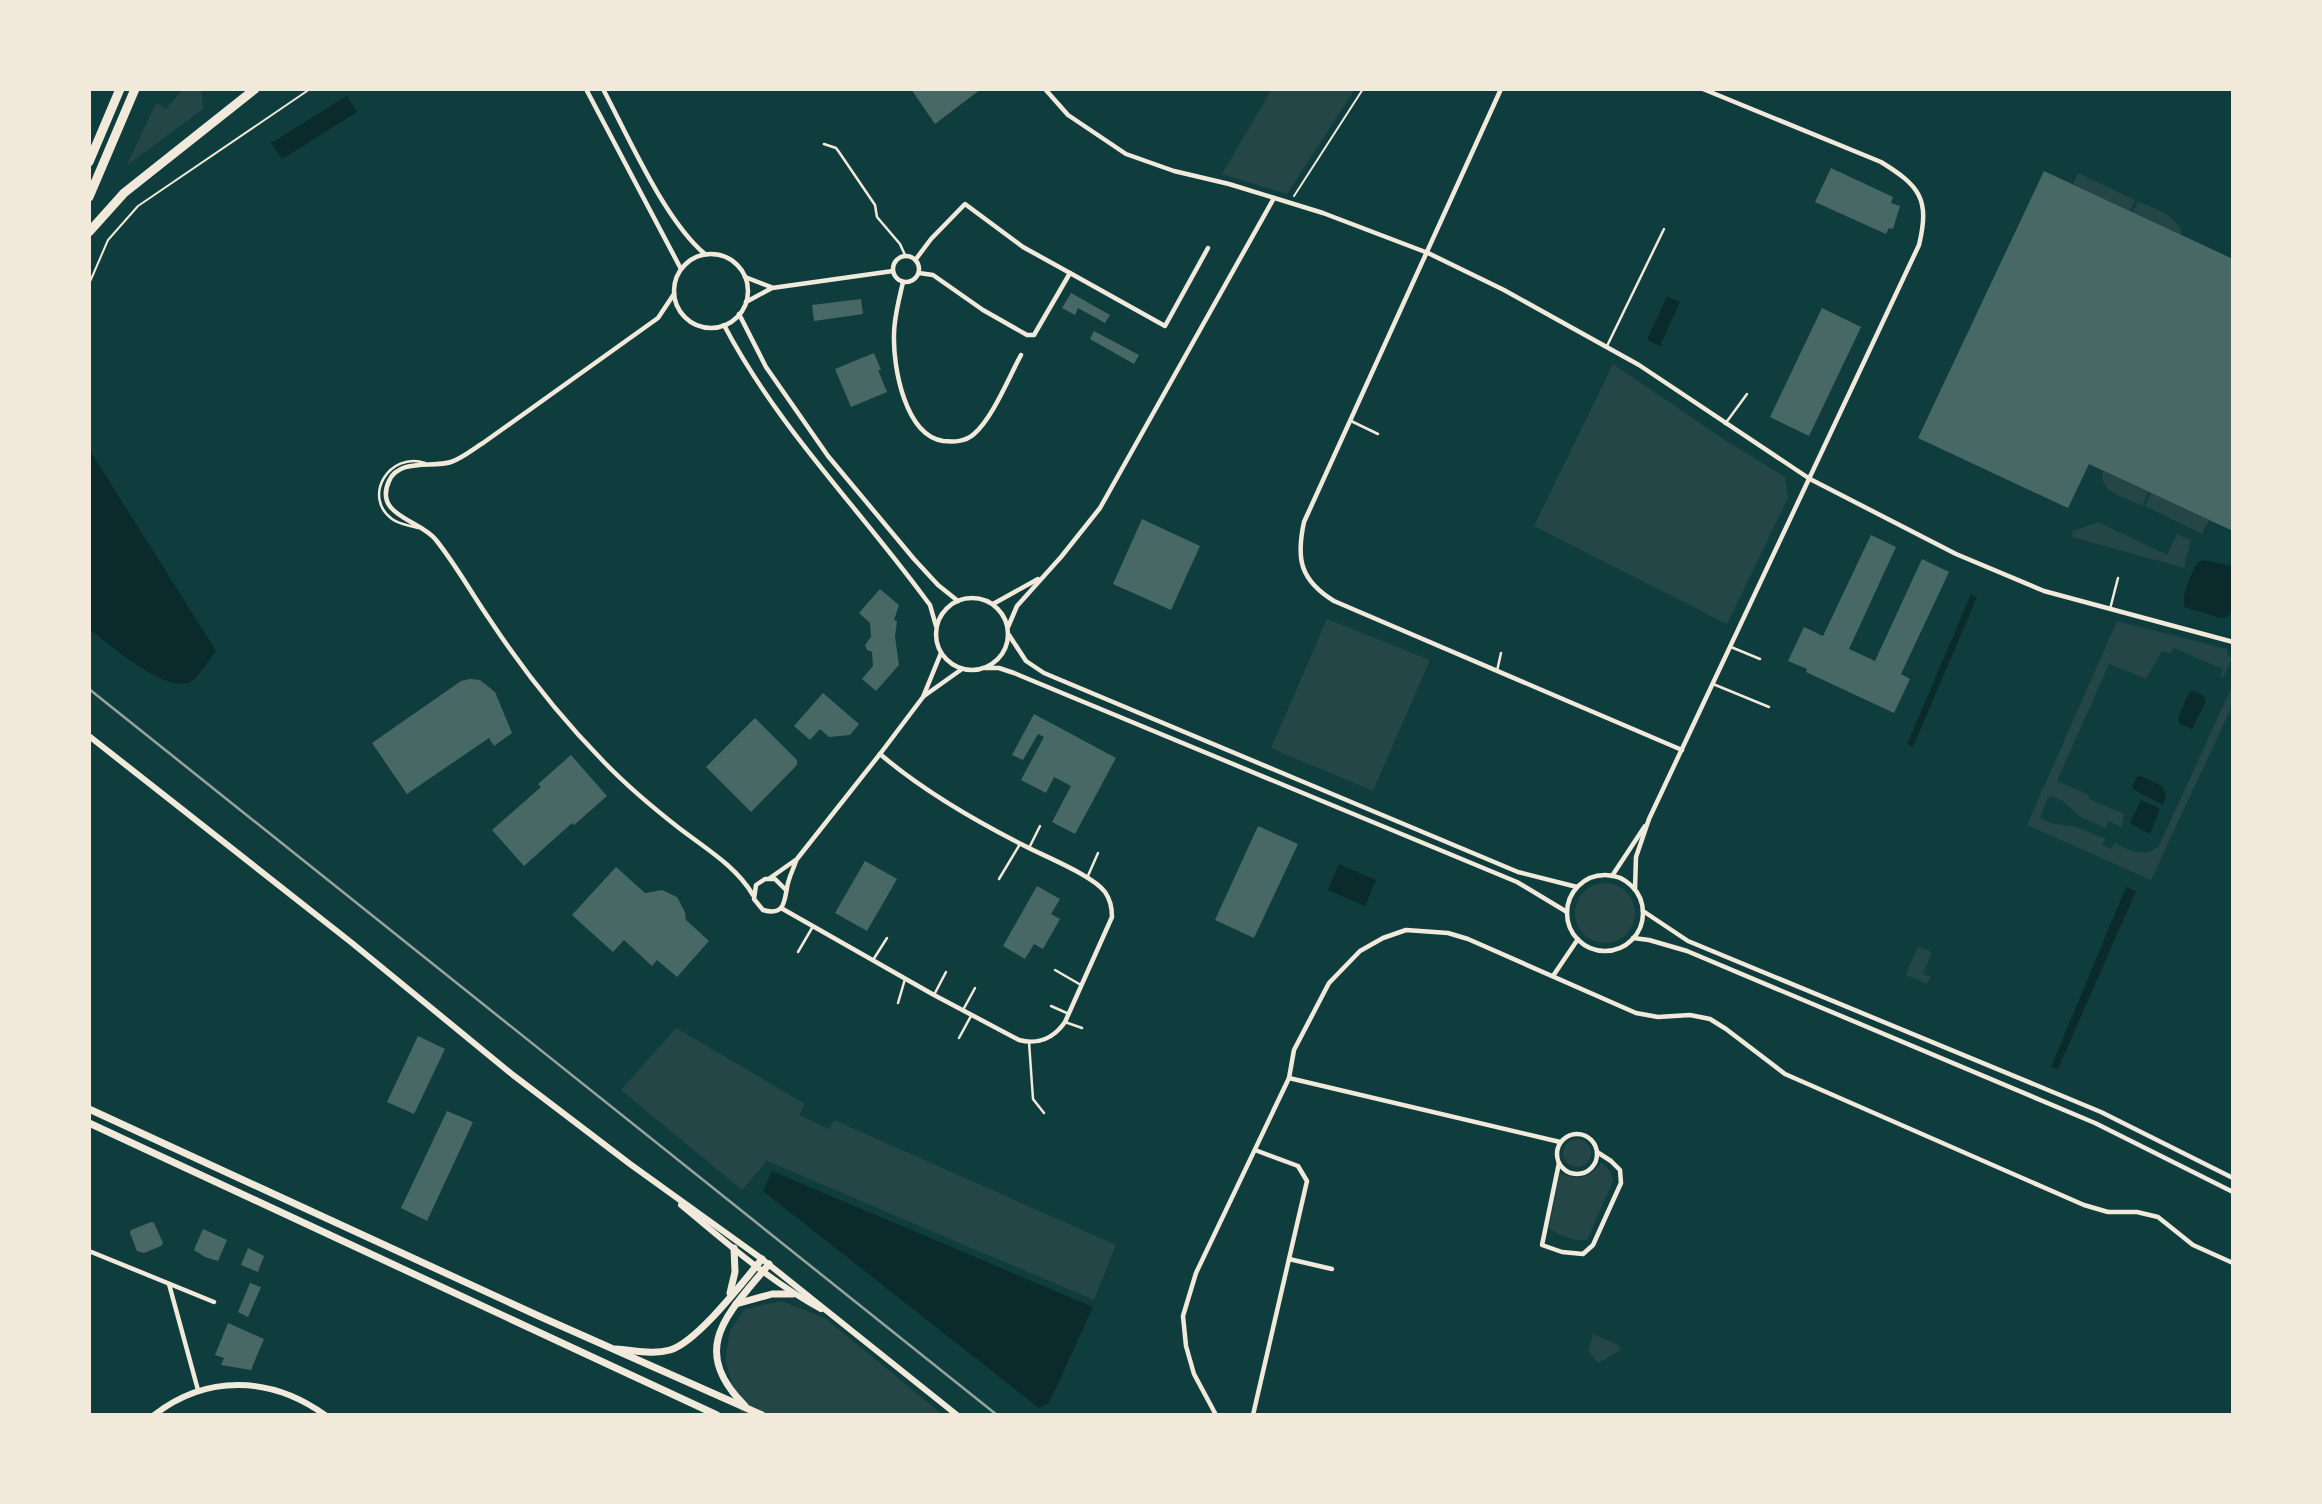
<svg xmlns="http://www.w3.org/2000/svg" width="2322" height="1504" viewBox="0 0 2322 1504" font-family="'DejaVu Sans',sans-serif">
  <rect width="100%" height="100%" fill="#0f3d3e"/>
  <!-- green -->
  <g fill="#244646">
    <polygon points="183,89 202,91 203,109 127,165 156,103 166,109"/>
    <polygon points="1272,89 1355,89 1287,194 1222,174"/>
    <polygon points="2078,173 2135,200 2130,211 2073,184"/>
    <path d="M2138,201C2154,209 2179,215 2182,235L2133,212Z"/>
    <polygon points="1613,364 1723,439 1785,477 1788,498 1727,624 1534,526"/>
    <path d="M2103,471L2148,492L2142,506C2127,498 2097,492 2103,471Z"/>
    <polygon points="2151,493 2209,520 2202,534 2145,506"/>
    <polygon points="2098,522 2167,555 2177,534 2191,540 2184,568 2072,537 2073,531"/>
    <polygon points="1327,619 1430,660 1373,791 1271,748"/>
    <path d="M2117,621L2227,649L2228,656L2232,658L2223,677H2220L2223,669L2174,648L2170,654L2162,651L2146,679L2109,664L2057,781L2089,795V799L2124,814L2122,827L2109,821L2105,828L2079,816L2063,801L2051,796L2047,798L2040,818L2051,823L2076,827L2101,837L2105,838L2102,845L2111,849L2115,843C2130,850 2144,859 2159,846L2233,684V704L2151,880L2027,825Z"/>
    <circle cx="1605" cy="913" r="30"/>
    <polygon points="1918,946 1932,952 1923,974 1931,977 1927,984 1906,975"/>
    <polygon points="676,1028 805,1104 799,1115 829,1129 834,1120 1116,1245 1094,1300 767,1161 742,1190 621,1090"/>
    <circle cx="1577" cy="1153" r="14"/>
    <path d="M1601,1162L1611,1172L1613,1181L1587,1240C1572,1240 1561,1237 1549,1228L1560,1173C1578,1181 1590,1179 1601,1162Z"/>
    <polygon points="781,1301 825,1318 943,1415 741,1415 725,1359 730,1330 745,1309"/>
    <polygon points="1593,1334 1619,1345 1621,1350 1598,1363 1588,1351"/>
  </g>
  <!-- water -->
  <g fill="#0a2a2b">
    <polygon points="347,96 357,112 282,159 271,143"/>
    <polygon points="1667,296 1680,302 1660,346 1647,340"/>
    <path d="M89,449L216,651C209,659 201,674 192,681C169,697 108,643 89,629Z"/>
    <path d="M2204,560L2233,566V610L2227,617L2221,618L2184,607C2182,591 2191,575 2198,562Z"/>
    <polygon points="1971,594 1977,597 1913,747 1907,744"/>
    <polygon points="2193,691 2204,696 2206,701 2192,729 2180,724 2178,719 2188,694"/>
    <polygon points="2141,776 2162,786 2166,795 2163,805 2134,790 2132,786 2137,777"/>
    <polygon points="2141,800 2160,809 2150,834 2130,823"/>
    <polygon points="1339,864 1376,880 1365,906 1328,890"/>
    <polygon points="2126,887 2136,891 2058,1069 2051,1067"/>
    <polygon points="772,1171 1093,1307 1049,1403 1039,1408 763,1191"/>
  </g>
  <!-- building -->
  <g fill="#486865">
    <polygon points="911,89 981,89 935,124"/>
    <polygon points="1831,168 1893,197 1891,203 1900,206 1893,229 1889,228 1886,234 1815,202"/>
    <polygon points="2044,171 2233,259 2233,531 2089,464 2068,508 1918,438"/>
    <polygon points="1071,293 1110,315 1105,323 1078,308 1075,315 1062,308"/>
    <polygon points="861,299 863,314 814,321 812,305"/>
    <polygon points="1822,308 1861,327 1809,436 1770,417"/>
    <polygon points="1094,331 1139,355 1134,364 1090,339"/>
    <polygon points="874,353 881,370 878,370 887,392 851,407 835,369"/>
    <polygon points="1142,519 1200,546 1171,610 1113,584"/>
    <polygon points="1871,535 1896,547 1849,649 1875,661 1922,559 1949,572 1901,674 1910,679 1894,713 1806,672 1807,669 1788,661 1804,627 1823,636"/>
    <polygon points="880,589 899,605 894,620 897,621 895,637 899,665 876,691 862,679 873,666 872,652 867,650 865,645 871,637 870,623 859,613"/>
    <polygon points="470,679 480,680 495,692 512,733 494,746 489,738 407,794 372,743 461,681"/>
    <polygon points="823,693 859,724 850,735 829,737 820,729 810,740 794,726"/>
    <polygon points="1034,714 1116,758 1075,834 1052,822 1071,786 1054,777 1046,793 1021,780 1044,737 1038,734 1023,760 1012,755"/>
    <polygon points="755,718 797,760 797,765 751,812 706,767"/>
    <polygon points="571,755 607,796 574,825 572,823 524,866 492,830 541,787 538,784"/>
    <polygon points="1258,826 1298,844 1254,938 1215,920"/>
    <polygon points="865,861 897,879 867,931 835,913"/>
    <polygon points="616,867 645,893 662,890 677,897 685,912 686,920 709,941 677,977 657,960 652,966 624,940 613,952 572,915"/>
    <polygon points="1037,886 1060,899 1051,914 1060,919 1043,949 1034,944 1025,959 1003,946"/>
    <polygon points="418,1036 445,1049 414,1114 387,1102"/>
    <polygon points="447,1111 473,1122 427,1221 401,1208"/>
    <polygon points="151,1222 154,1223 163,1243 161,1246 144,1253 137,1251 130,1233 131,1230"/>
    <polygon points="203,1229 227,1240 218,1261 205,1257 194,1250"/>
    <polygon points="248,1248 264,1256 258,1272 241,1265"/>
    <polygon points="250,1283 261,1287 248,1317 238,1312"/>
    <polygon points="228,1323 264,1339 251,1370 221,1365 224,1358 215,1355"/>
  </g>
  <g fill="none" stroke-linecap="round" stroke-linejoin="round">
    <!-- path -->
    <g stroke="#f1e9da" stroke-width="2">
      <polyline points="1294,196 1363,89"/>
      <polyline points="89,284 108,240 138,206 310,89"/>
    </g>
    <!-- service -->
    <g stroke="#f1e9da" stroke-width="2.5">
      <polyline points="824,144 836,148 839,152 875,205 877,217 900,244 905,255"/>
      <polyline points="1607,346 1664,229"/>
      <polyline points="1351,421 1378,434"/>
      <polyline points="1725,424 1747,394"/>
      <path d="M418,528C409,525 400,525 392,519C362,497 389,451 425,463"/>
      <polyline points="2110,609 2118,578"/>
      <polyline points="1731,647 1760,659"/>
      <polyline points="1497,671 1501,653"/>
      <polyline points="1713,684 1769,707"/>
      <polyline points="1029,848 1040,826"/>
      <polyline points="1087,878 1098,853"/>
      <polyline points="999,879 1020,844"/>
      <polyline points="798,952 812,928"/>
      <polyline points="873,960 887,938"/>
      <polyline points="1055,970 1081,985"/>
      <polyline points="935,993 946,972"/>
      <polyline points="898,1003 905,979"/>
      <polyline points="1051,1006 1069,1014"/>
      <polyline points="963,1010 975,988"/>
      <polyline points="1065,1022 1082,1028"/>
      <polyline points="959,1038 971,1016"/>
      <polyline points="1029,1042 1033,1099 1044,1113"/>
    </g>
    <!-- minor -->
    <g stroke="#f1e9da" stroke-width="4.5">
      <polyline points="586,89 681,269"/>
      <path d="M603,89C628,136 665,221 705,254"/>
      <polyline points="1045,89 1068,115 1126,154 1174,171 1229,184 1323,213 1428,253 1504,290 1639,365 1810,479 1956,554 2044,591 2233,642"/>
      <path d="M1501,89L1304,522C1296,559 1300,580 1334,601L1682,750"/>
      <circle cx="711" cy="291" r="37"/>
      <circle cx="906" cy="269" r="13"/>
      <polyline points="916,259 931,239 965,204 1023,247 1070,273 1034,335 1027,335 983,310 933,275 919,273"/>
      <polyline points="1070,273 1165,326 1208,248"/>
      <polyline points="745,277 771,287"/>
      <path d="M903,282C899,300 894,317 894,335C893,367 905,435 943,441C954,442 965,442 974,434C993,417 1008,379 1021,355"/>
      <path d="M674,294L658,318L483,443C473,449 463,458 451,462C432,468 399,458 389,481C373,516 421,520 436,540C456,565 472,594 490,620C523,670 561,718 603,761C626,785 652,807 679,828C705,848 736,866 753,895"/>
      <polyline points="746,302 772,288 893,271"/>
      <polyline points="739,314 766,367 828,456 914,559 938,585 958,601"/>
      <path d="M724,325C777,426 857,506 924,597L930,605L936,626"/>
      <circle cx="972" cy="634" r="36"/>
      <polyline points="993,604 1038,579"/>
      <polyline points="1008,627 1017,606 1061,557 1100,508 1274,198"/>
      <polyline points="1009,635 1026,661 1044,673 1518,872 1577,887"/>
      <polyline points="985,668 999,668 1014,673 1517,882 1567,912"/>
      <polyline points="924,696 962,669"/>
      <circle cx="1605" cy="913" r="38"/>
      <polyline points="1612,876 1645,826"/>
      <polyline points="770,878 797,859 880,754 923,697 941,653"/>
      <path d="M1635,889L1636,857L1649,819L1919,245C1930,199 1920,186 1881,162L1703,89"/>
      <path d="M786,890L775,879H765L756,885L754,899L763,910C784,916 784,903 787,888C788,879 793,870 796,861"/>
      <path d="M781,908L934,995L1019,1040C1038,1045 1054,1038 1065,1022L1112,917C1112,909 1110,899 1105,892C1093,875 1041,855 1021,844C972,819 922,790 880,754"/>
      <polyline points="1643,911 1688,941 2101,1112 2233,1178"/>
      <polyline points="1633,938 1649,940 1687,951 2095,1123 2233,1192"/>
      <polyline points="1553,976 1578,939"/>
      <polyline points="1289,1078 1560,1142"/>
      <circle cx="1577" cy="1154" r="20"/>
      <polyline points="1559,1163 1542,1245 1562,1252 1583,1254 1593,1245 1621,1183 1620,1170 1611,1161 1597,1152"/>
      <polyline points="89,1251 214,1302"/>
      <polyline points="1289,1259 1332,1269"/>
      <polyline points="169,1284 198,1390"/>
      <polyline points="1216,1415 1194,1374 1186,1346 1183,1316 1196,1273 1289,1078 1294,1050 1329,983 1360,951 1383,938 1406,930 1448,933 1468,939 1636,1013 1658,1017 1690,1015 1710,1019 1726,1029 1785,1074 2084,1205 2108,1212 2137,1212 2158,1217 2193,1245 2233,1263"/>
      <polyline points="1253,1415 1307,1181 1298,1166 1255,1150"/>
    </g>
    <!-- tertiary -->
    <g stroke="#f1e9da" stroke-width="6">
      <polyline points="89,736 352,943 513,1075 630,1164 762,1259 957,1415"/>
      <path d="M681,1205C726,1242 769,1281 821,1309"/>
      <path d="M154,1415C207,1374 271,1376 325,1415"/>
    </g>
    <!-- primary -->
    <g stroke="#f1e9da" stroke-width="7">
      <polyline points="89,1109 541,1317 762,1415"/>
      <polyline points="89,1123 717,1415"/>
      <polyline points="730,1293 735,1272 734,1248"/>
      <polyline points="736,1304 772,1294 793,1294"/>
      <path d="M616,1349C633,1350 653,1355 670,1350C697,1342 743,1282 762,1259"/>
      <path d="M745,1406C687,1348 729,1313 769,1264"/>
    </g>
    <!-- motorway -->
    <g stroke="#f1e9da" stroke-width="9">
      <polyline points="89,162 120,89"/>
      <polyline points="89,197 135,89"/>
      <polyline points="89,232 124,193 255,89"/>
    </g>
    <!-- rail -->
    <polyline stroke="#97a49c" stroke-width="2.5" points="89,689 997,1415"/>
  </g>
  <!-- border -->
  <rect width="2322" height="1504" fill="none" stroke="#f1e9da" stroke-width="182"/>
</svg>
